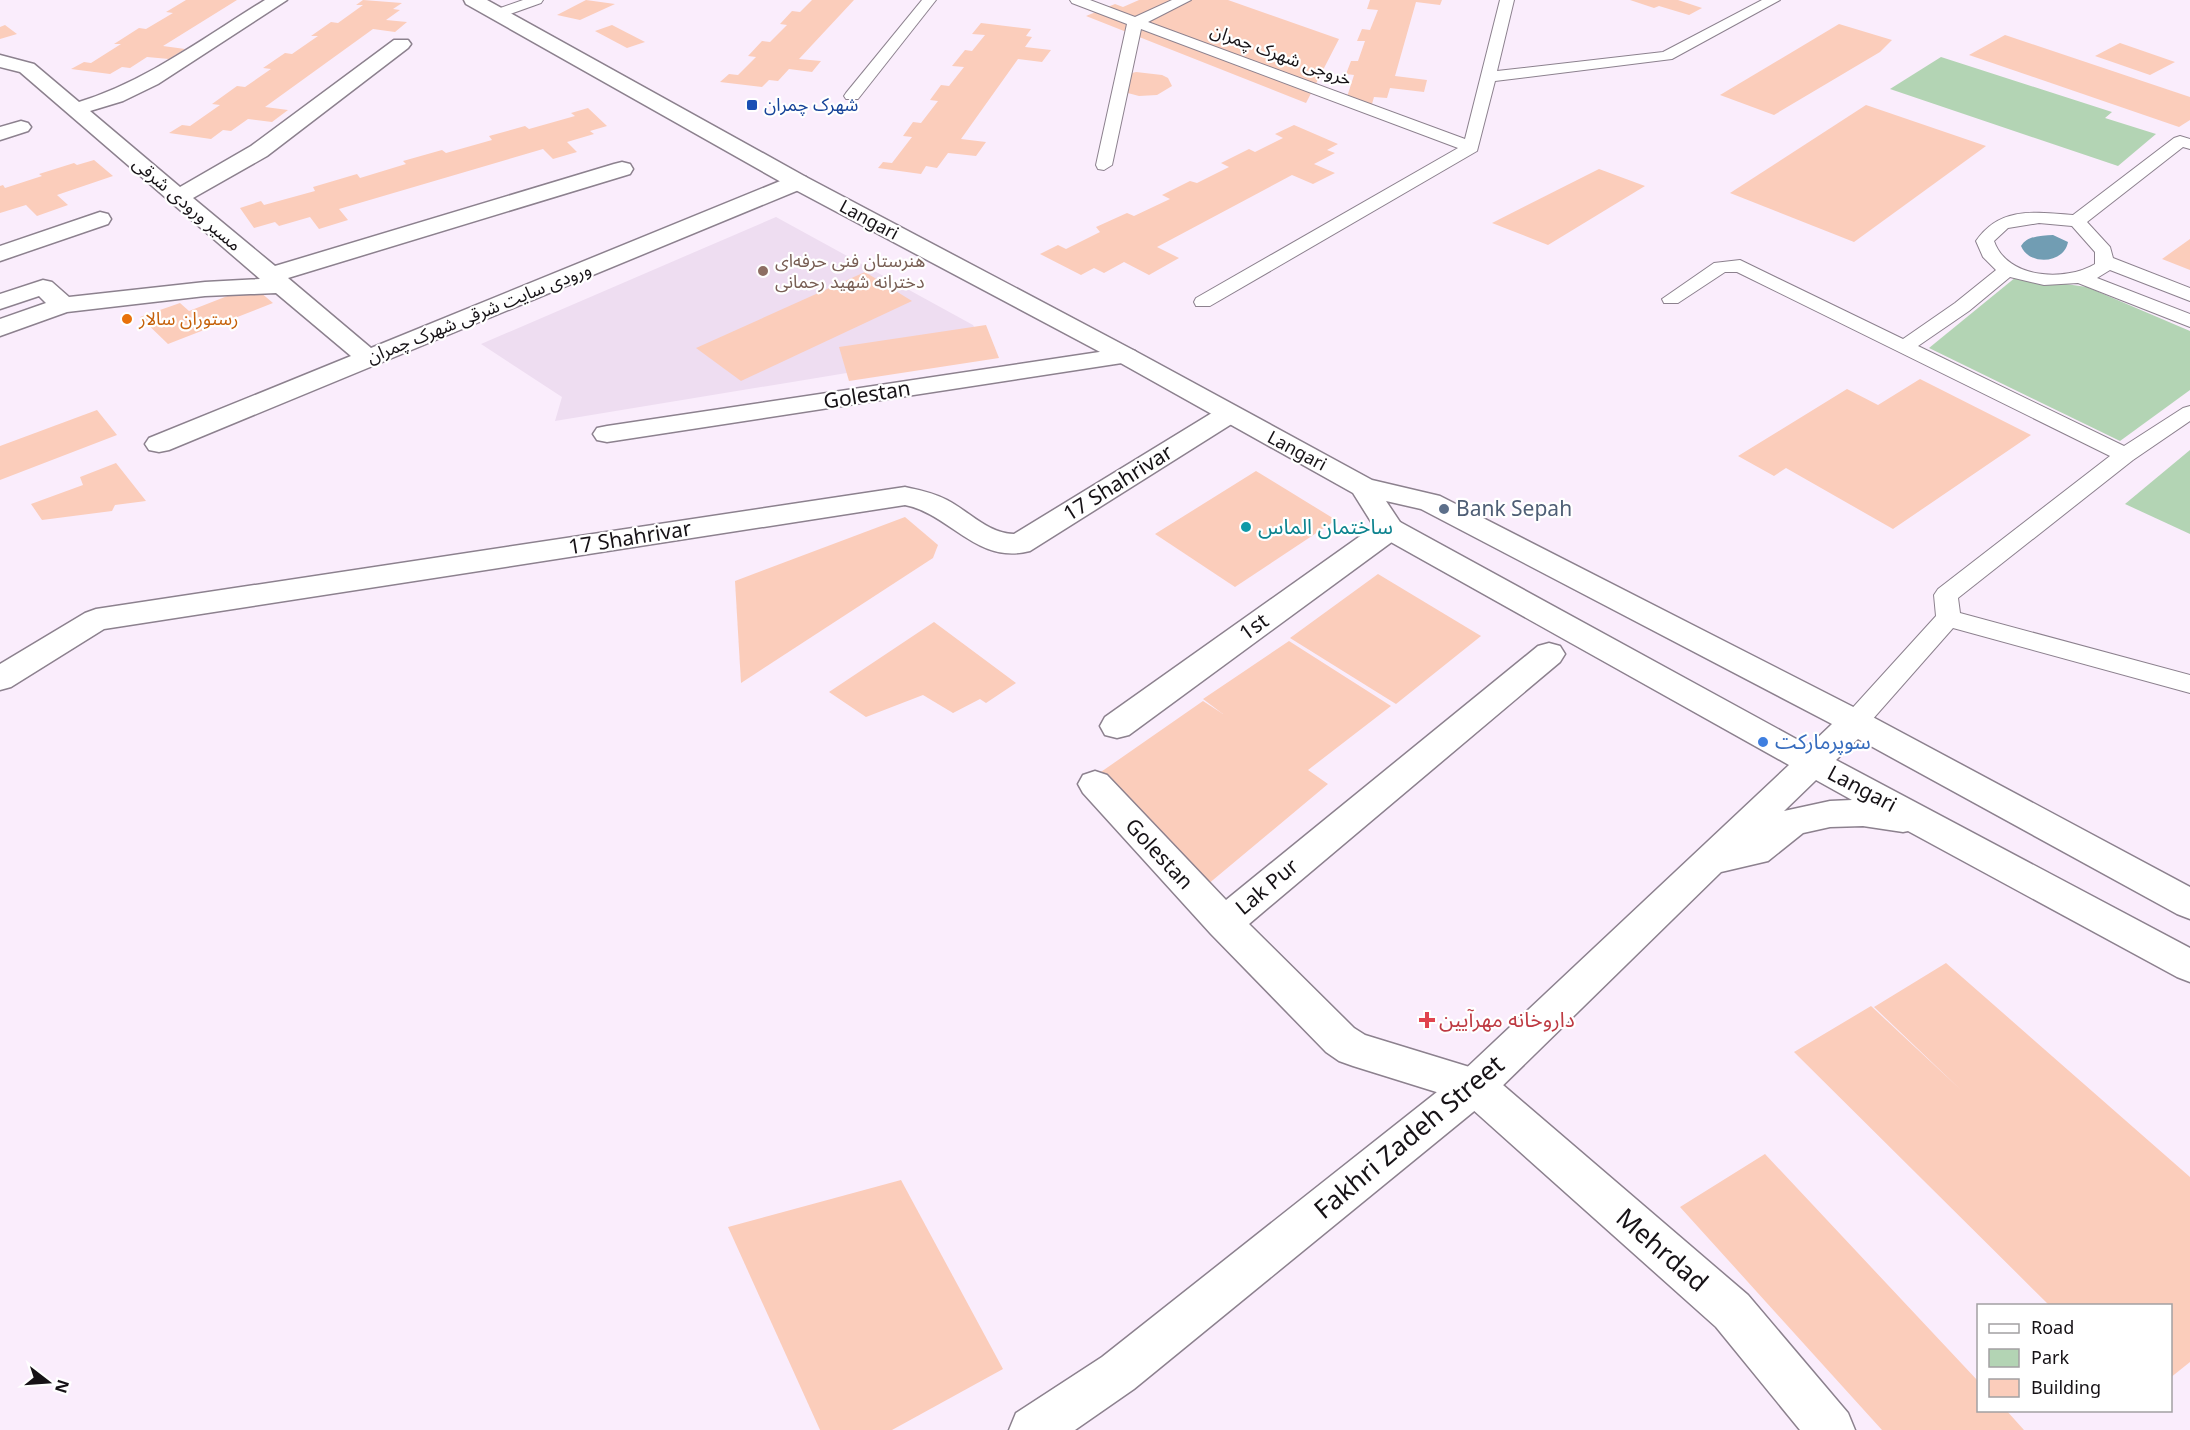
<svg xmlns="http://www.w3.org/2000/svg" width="2190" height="1430" viewBox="0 0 2190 1430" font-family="'Noto Sans','Noto Sans Arabic',sans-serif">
  <rect width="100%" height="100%" fill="#faedfc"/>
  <!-- built -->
  <polygon fill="#eeddf1" points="776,217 973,325 986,350 555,421 562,397 481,344"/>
  <!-- green -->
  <g fill="#b3d4b4">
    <polygon points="1941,57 2112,112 2105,118 2156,134 2118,166 1890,89"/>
    <polygon points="2016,277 2087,287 2190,331 2190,390 2120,441 1929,348"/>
    <polygon points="2190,450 2190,534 2125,504"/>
  </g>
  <!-- water -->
  <path fill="#719db3" d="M2053,235L2068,242C2064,264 2029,266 2021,246C2028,235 2042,236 2053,235Z"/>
  <!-- building -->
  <g fill="#fbcdbb">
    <polygon points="186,0 237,0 163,46 185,49 169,59 147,57 130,68 122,67 110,74 71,69 84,62 91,63 121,44 114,44 139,28 146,29 173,13 166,12"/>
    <polygon points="363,0 402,3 393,9 400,10 386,20 407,22 395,32 373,29 265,107 288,110 272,122 248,119 231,131 223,130 211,139 169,133 182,125 190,126 220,105 212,104 237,86 245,87 271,69 263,68 285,53 292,54 318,36 311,36 331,22 338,23 363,5 356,5"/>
    <polygon points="586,0 615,4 580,20 557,15"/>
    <polygon points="812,0 854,0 799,59 821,61 812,72 789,69 778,81 769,80 762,87 720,82 729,74 738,75 756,57 748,56 762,41 770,42 787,25 780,24 792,11 800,12"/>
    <polygon points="1139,0 1228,0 1339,39 1306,103 1086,16 1115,4 1123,7"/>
    <polygon points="1370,0 1442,0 1440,5 1416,2 1395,76 1427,80 1424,92 1390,88 1387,98 1374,97 1372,104 1336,100 1347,97 1354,75 1346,74 1351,61 1358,61 1365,41 1357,41 1362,29 1370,30 1378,10 1367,9"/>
    <polygon points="1630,0 1678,0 1702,8 1689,15 1659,6 1654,8"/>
    <polygon points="981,23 1031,29 1026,36 1032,37 1025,47 1051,50 1042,62 1018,59 961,139 986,142 976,156 948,153 937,168 926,166 921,174 878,168 883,162 892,163 912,137 903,136 913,122 921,123 938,101 930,100 941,85 949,86 964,67 952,66 965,50 972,51 985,35 972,34"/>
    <polygon points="1839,24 1892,40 1880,52 1774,115 1720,95"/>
    <polygon points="5,25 17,34 0,39 0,27"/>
    <polygon points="612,25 645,42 627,48 595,31"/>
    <polygon points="2005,35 2190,97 2190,120 2179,127 1969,55"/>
    <polygon points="2120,43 2175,62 2150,75 2095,56"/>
    <polygon points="1136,72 1162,75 1168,78 1172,86 1157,95 1139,96 1124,92 1128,74"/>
    <polygon points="1866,105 1986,146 1854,242 1730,193"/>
    <polygon points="588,108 607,126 590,131 594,134 567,142 577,152 553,159 543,149 339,209 348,220 319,229 310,217 279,226 275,222 254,228 240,208 261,201 264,205 315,191 313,187 357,174 360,178 406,164 403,161 442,150 446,153 492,140 489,136 525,126 529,129 575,116 571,113"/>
    <polygon points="1294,125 1338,144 1327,150 1335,153 1314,164 1335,173 1313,184 1292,175 1157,247 1179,258 1149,275 1124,262 1104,273 1094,268 1081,275 1040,254 1058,245 1066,249 1100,232 1096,227 1127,213 1134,216 1170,199 1162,195 1190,181 1197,183 1229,167 1221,163 1249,149 1255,152 1283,138 1275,134"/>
    <polygon points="94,160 113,176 57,195 68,205 37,216 26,205 0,213 0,186 3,185 5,188 42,176 39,174 74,163 77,165"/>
    <polygon points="1599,169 1645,186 1548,245 1492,223"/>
    <polygon points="2190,239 2190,270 2162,259"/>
    <polygon points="865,272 912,301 741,381 696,348"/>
    <polygon points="253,286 273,303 168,344 140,317 180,303 189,311"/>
    <polygon points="986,325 999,358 849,381 839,347"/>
    <polygon points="1920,379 2031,435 1893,529 1786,468 1774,476 1738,456 1847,389 1878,405"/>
    <polygon points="97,410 117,435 0,480 0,446"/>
    <polygon points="116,463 146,501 115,505 112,511 42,520 31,504 83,485 80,477"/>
    <polygon points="1256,471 1336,520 1235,587 1155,534"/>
    <polygon points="905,517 938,545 933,558 741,683 735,581"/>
    <polygon points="1378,574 1481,636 1396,704 1290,638"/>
    <polygon points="934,622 1016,683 986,703 980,699 953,713 923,695 866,717 829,692"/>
    <polygon points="1289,641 1391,706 1308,770 1328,784 1201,890 1098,774 1203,701 1223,714 1203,699"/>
    <polygon points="1946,963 2190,1177 2190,1362 2170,1378 2170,1306 2050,1306 1794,1052 1871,1006 1961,1090 1874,1007"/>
    <polygon points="1765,1154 1978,1381 1978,1410 2006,1410 2024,1430 1882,1430 1680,1207"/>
    <polygon points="901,1180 1003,1369 892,1430 820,1430 728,1227"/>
  </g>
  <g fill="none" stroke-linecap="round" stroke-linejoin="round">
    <!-- service casing -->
    <g stroke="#8c818e" stroke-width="2">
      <g id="service">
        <polygon points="523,0 543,0 541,3 502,17 497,18 490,14 492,11"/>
        <polygon points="922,0 936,0 858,99 846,99 844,96 846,93"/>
        <polygon points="1070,0 1090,0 1135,17 1172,0 1191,0 1148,22 1465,139 1500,0 1514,0 1497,71 1663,52 1762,0 1780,0 1672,59 1495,81 1477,151 1210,306 1196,306 1194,302 1196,298 1458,148 1141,29 1112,165 1104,170 1098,169 1096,165 1127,24 1072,3"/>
        <path d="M2180,136L2190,139V149L2183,147L2087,222L2110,247L2113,258L2190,288V301L2110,270L2097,278L2190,314V327L2078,283L2044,285L2010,277L1969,311L1918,346L2124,446L2183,408L2190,406V421L2133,460L1958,598L1960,613L2190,675V693L1953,628L1864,729L1855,731L1846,729L1842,722L1846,715L1936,616L1934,595L1938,589L2110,456L1737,272H1725L1678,303H1664L1662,299L1714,263L1740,260L1903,339L1955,303L1996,270L1983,257L1976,241C2000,206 2035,212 2073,215L2174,138ZM2039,223L2072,226L2095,252V264C2065,282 2007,279 1994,241L2008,228Z"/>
      </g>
    </g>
    <!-- minor casing -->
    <g stroke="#8c818e" stroke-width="3">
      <g id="minor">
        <path d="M265,0H287L158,84L123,101L90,111L180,187L251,146L394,40H408L411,44L408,48L267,156L193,198L275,266L614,164L622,162L630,164L633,169L630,174L288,278L371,348L790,177L798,175L806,177L809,182L806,187L169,450L159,452L149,450L145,444L149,438L351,356L276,293L205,296L67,312L0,336V319L46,303L39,296L0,309V294L43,280L52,282L69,297L205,282L260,279L20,72L0,67V55L34,64L79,102C147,81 205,37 265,0Z"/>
        <polygon points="21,121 28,123 31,127 28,131 0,140 0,127"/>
        <polygon points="100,212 108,214 111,219 108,224 0,261 0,246"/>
        <polygon points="1126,348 1135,351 1139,356 1135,361 607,442 597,440 593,434 597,428 607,426"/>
        <path d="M1229,406L1238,408L1242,414L1238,420L1030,551C976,565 951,514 905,505L104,629L11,687L0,690V664L85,613L96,609L905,487C919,490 934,493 947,500C970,512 987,533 1014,534L1220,408Z"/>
        <polygon points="1390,520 1400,522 1405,529 1400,536 1129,735 1117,738 1105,735 1100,726 1105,717 1380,522"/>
        <polygon points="1549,643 1560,646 1565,654 1560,662 1249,924 1354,1028 1365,1035 1489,1073 1748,1295 1848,1413 1855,1430 1800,1430 1716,1327 1462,1100 1353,1066 1339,1061 1326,1052 1211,934 1083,793 1078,784 1083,775 1095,771 1107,775 1226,900 1538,646"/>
      </g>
    </g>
    <!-- secondary casing -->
    <g stroke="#8c818e" stroke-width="3">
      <path id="secondary" d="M464,0H487L806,177L1135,351L1372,480L1440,496L1867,714L2190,887V919L2177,914L1858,739L1836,760L2190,948V982L2177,977L1908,831L1903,832L1863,826L1830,827L1803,833L1768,861L1721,872L1489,1099L1134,1389L1075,1430H1009L1016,1413L1102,1357L1461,1073L1789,765L1380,536L1353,493L1117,361L790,187L466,4ZM1386,501L1421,509L1832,724L1809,746L1400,522ZM1816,780L1852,800L1830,801L1784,811Z"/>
    </g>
    <!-- service -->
    <use href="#service" fill="#fff" fill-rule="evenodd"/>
    <!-- minor -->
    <use href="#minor" fill="#fff" fill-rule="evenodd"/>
    <!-- secondary -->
    <use href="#secondary" fill="#fff" fill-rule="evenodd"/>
  </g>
  <!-- markers -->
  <rect fill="#1a4fb4" stroke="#fff" stroke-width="2" x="746" y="99" width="12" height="12" rx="3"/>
  <circle fill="#8d6e63" stroke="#fff" stroke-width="2" cx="763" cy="271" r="6"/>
  <circle fill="#e8710a" stroke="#fff" stroke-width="2" cx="127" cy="319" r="6"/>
  <circle fill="#5c6f8a" stroke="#fff" stroke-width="2" cx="1444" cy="509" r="6"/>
  <circle fill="#0f9aa8" stroke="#fff" stroke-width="2" cx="1246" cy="527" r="6"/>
  <circle fill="#3f7fe0" stroke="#fff" stroke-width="2" cx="1763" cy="742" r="6"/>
  <path fill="#e0444e" stroke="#fff" stroke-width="2" d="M1424 1011h6v6h6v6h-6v6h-6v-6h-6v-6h6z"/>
  <g text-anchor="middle" stroke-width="4.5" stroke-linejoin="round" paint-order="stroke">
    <!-- far-street labels -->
    <g font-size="18" fill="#161216" stroke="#fff">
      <text transform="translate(1281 55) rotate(20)" y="6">خروجی شهرک چمران</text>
      <text transform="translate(187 204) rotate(40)" y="6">مسیر ورودی شرقی</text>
      <text transform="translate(869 220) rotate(28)" y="6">Langari</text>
      <text transform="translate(479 313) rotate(-22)" y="6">ورودی سایت شرقی شهرک چمران</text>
      <text transform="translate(1297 451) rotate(28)" y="6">Langari</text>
    </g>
    <!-- far-transit labels -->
    <g font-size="18" fill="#164399" stroke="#fff" text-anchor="start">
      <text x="764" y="111">شهرک چمران</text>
    </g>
    <!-- far-education labels -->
    <g font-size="18" fill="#785e54" stroke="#fff" text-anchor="start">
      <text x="775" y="267">هنرستان فنی حرفه‌ای<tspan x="775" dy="21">دخترانه شهید رحمانی</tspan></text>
    </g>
    <!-- far-food labels -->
    <g font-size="18" fill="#c56008" stroke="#fff" text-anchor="start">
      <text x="139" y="325">رستوران سالار</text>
    </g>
    <!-- street labels -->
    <g font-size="21" fill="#161216" stroke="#fff">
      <text transform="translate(867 395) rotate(-9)" y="7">Golestan</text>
      <text transform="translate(1118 483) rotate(-32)" y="7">17 Shahrivar</text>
      <text transform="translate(630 538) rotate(-9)" y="7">17 Shahrivar</text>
      <text transform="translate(1254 627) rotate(-36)" y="7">1st</text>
      <text transform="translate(1862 789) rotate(28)" y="7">Langari</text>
      <text transform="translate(1159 854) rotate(47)" y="7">Golestan</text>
      <text transform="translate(1267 887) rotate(-40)" y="7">Lak Pur</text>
    </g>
    <!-- service labels -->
    <g font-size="21" fill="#4e5e75" stroke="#fff" text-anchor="start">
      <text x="1456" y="516">Bank Sepah</text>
    </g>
    <!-- culture labels -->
    <g font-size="21" fill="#0d838f" stroke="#fff" text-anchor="start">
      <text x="1258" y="534">ساختمان الماس</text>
    </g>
    <!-- shop labels -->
    <g font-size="21" fill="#366cbe" stroke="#fff" text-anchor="start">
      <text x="1775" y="749">سوپرمارکت</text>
    </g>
    <!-- health labels -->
    <g font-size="21" fill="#be3a42" stroke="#fff" text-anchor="start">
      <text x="1439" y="1027">داروخانه مهرآیین</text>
    </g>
    <!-- near-street labels -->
    <g font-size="26" fill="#161216" stroke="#fff">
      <text transform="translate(1409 1137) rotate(-40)" y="9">Fakhri Zadeh Street</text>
      <text transform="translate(1662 1250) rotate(41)" y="9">Mehrdad</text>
    </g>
  </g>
  <!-- legend -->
  <rect x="1977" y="1304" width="195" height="108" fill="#ffffff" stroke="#a2a0a2" stroke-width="1.5"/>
  <rect x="1989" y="1324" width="30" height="9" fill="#ffffff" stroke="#a2a0a2" stroke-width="1.5"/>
  <text x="2031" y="1334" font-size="18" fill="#161216">Road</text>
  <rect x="1989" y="1349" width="30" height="18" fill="#b3d4b4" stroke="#a2a0a2" stroke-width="1.5"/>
  <text x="2031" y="1364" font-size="18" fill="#161216">Park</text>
  <rect x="1989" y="1379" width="30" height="18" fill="#fbcdbb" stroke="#a2a0a2" stroke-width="1.5"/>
  <text x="2031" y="1394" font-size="18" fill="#161216">Building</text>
  <!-- north arrow -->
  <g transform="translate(48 1382) rotate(107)" stroke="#ffffff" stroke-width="4.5" paint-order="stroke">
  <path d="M0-4.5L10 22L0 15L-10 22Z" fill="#161216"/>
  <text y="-9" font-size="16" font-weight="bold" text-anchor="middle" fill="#161216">N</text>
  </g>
</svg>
